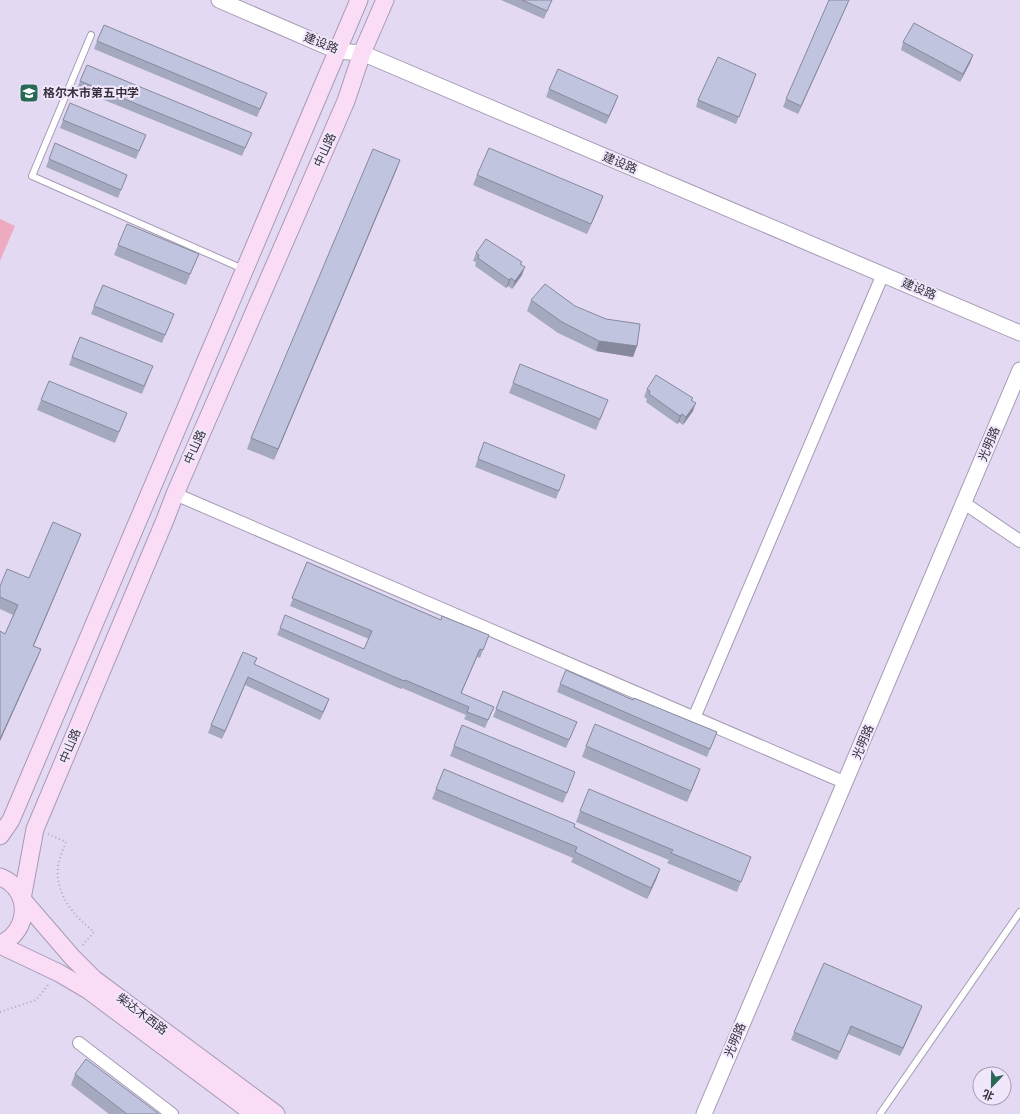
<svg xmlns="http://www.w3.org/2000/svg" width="1020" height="1114" viewBox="0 0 1020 1114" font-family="Lato,'Noto Sans SC',sans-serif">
  <rect width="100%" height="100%" fill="#e4d9f3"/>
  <!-- green -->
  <polygon fill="#eeabbf" points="0,219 15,226 0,261"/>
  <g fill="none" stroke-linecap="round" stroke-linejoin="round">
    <!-- service casing -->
    <g stroke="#a69bb4" stroke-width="8">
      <g id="service">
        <polyline points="91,35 32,176 243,269"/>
        <polyline points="880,1114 1020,912"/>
      </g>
    </g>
    <!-- minor casing -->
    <g stroke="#a69bb4" stroke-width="14">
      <g id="minor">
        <polyline points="175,494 846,783"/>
        <polyline points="964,503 1020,541"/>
        <polyline points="694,718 883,274"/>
        <polyline points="79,1043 172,1114"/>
      </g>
    </g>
    <!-- tertiary casing -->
    <g stroke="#a69bb4" stroke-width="17">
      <g id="tertiary">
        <polyline points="219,0 337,51 362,53 1020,333"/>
        <polyline points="704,1114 1020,370"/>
      </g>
    </g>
    <!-- secondary casing -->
    <g stroke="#a69bb4" stroke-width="19">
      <g id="secondary">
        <polyline points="0,836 11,820 359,0"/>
        <path d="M0,877C32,889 30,932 0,944"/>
        <polyline points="22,899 35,829 165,520 175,494 346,101 362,53 385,0"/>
        <polyline points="22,899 72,957 94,979 276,1114"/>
        <polyline points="0,945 59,973 88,990 254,1114"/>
      </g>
    </g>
    <!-- path -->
    <g stroke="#aea5ba" stroke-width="2" stroke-dasharray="1 3" stroke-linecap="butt">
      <path d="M48,834L66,842C63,850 59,858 58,866C55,894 73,915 94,932L81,947"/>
      <polyline points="0,1012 36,1000 49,984"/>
    </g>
    <!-- service -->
    <use href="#service" stroke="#fff" stroke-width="6"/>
    <!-- minor -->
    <use href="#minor" stroke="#fff" stroke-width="12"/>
    <!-- tertiary -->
    <use href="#tertiary" stroke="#fff" stroke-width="15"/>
    <!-- secondary -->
    <use href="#secondary" stroke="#fadcf6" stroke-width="17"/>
  </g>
  <!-- wall -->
  <g fill="#a5a9c0">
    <polygon points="501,0 552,0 544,19"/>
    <polygon points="849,0 798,114 783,107 786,99"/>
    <polygon points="97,41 264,101 257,117 94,49"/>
    <polygon points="903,42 973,55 970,63 960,82 901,50"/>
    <polygon points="80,81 252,133 242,156 77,89"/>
    <polygon points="754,81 736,124 696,107 698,100"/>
    <polygon points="549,89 618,96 606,124 546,97"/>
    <polygon points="63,120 146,135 136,159 60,128"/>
    <polygon points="49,159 127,175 118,198 46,167"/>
    <polygon points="400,160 396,171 274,460 247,449 251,438"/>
    <polygon points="477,175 603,196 587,234 473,185"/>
    <polygon points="118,245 199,254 186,285 114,255"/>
    <polygon points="476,253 522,262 521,264 522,275 512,289 508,286 506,288 475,266 476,262 473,261"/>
    <polygon points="531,300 575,306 637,346 633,357 596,351 558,333 527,311"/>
    <polygon points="94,306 171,322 162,343 91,314"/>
    <polygon points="72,357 150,374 142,394 69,365"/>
    <polygon points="513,383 604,411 596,430 509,393"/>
    <polygon points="647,389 693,398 692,400 693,411 683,425 679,422 677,424 646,402 647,399 644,397"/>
    <polygon points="41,400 123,423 115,443 37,410"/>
    <polygon points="484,442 562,483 556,499 475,467"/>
    <polygon points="81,534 77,544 34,646 41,649 37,659 0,741 0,631 5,634 13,615 0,609 0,586 29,578"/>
    <polygon points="307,562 441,620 489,635 480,658 477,657 461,693 494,707 485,728 464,719 466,715 402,688 401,689 277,635 280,628 364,649 369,639 290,606"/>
    <polygon points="257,658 254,665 329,699 320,720 245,685 222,739 208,733 211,725"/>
    <polygon points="560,684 633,700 717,732 707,757 557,692"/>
    <polygon points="496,709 577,722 566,748 493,717"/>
    <polygon points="454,746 575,772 563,803 450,756"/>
    <polygon points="586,746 696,780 687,802 582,757"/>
    <polygon points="436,789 574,827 660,869 656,880 647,899 571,862 573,858 432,799"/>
    <polygon points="580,811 751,857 737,892 667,863 669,860 576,822"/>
    <polygon points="919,1014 900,1056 848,1034 837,1060 791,1040 794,1032"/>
    <polygon points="75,1074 159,1114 109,1114 71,1085"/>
  </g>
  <!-- shaded-wall -->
  <g fill="#86899c">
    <polygon points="849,0 847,5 798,114 801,106"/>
    <polygon points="973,55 970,63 960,82 963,74"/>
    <polygon points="618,96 615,104 606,124 609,116"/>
    <polygon points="400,160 396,171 274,460 278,449"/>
    <polygon points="603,196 599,207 587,234 591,224"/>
    <polygon points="525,267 522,275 512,289 515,281"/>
    <polygon points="511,278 508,286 506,288 509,280"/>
    <polygon points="599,341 637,346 633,357 596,351"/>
    <polygon points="696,403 693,411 683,425 686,417"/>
    <polygon points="682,414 679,422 677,424 680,416"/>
    <polygon points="81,534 77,544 29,656 33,646"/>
    <polygon points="41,649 37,659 0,741 0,739"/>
    <polygon points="480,649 477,657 458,701 461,693"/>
    <polygon points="248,677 245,685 222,739 225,731"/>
    <polygon points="329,699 326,707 320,720 323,712"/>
    <polygon points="700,769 696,780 687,802 691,791"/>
    <polygon points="660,869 656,880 647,899 651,888"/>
    <polygon points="922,1006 919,1014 900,1056 903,1048"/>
  </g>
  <!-- building -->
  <g fill="#c0c4df" stroke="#86899c">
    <polygon points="522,0 552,0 547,11"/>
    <polygon points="829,0 849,0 801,106 786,99"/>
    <polygon points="914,23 973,55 963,74 903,42"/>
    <polygon points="104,25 267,93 260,109 97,41"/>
    <polygon points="718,57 756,74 739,117 698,100"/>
    <polygon points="87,65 252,133 245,148 80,81"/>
    <polygon points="558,69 618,96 609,116 549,89"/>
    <polygon points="70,103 146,135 139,151 63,120"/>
    <polygon points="55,143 127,175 121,190 49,159"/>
    <polygon points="489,148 603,196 591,224 477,175"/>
    <polygon points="373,149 400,160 278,449 251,438"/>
    <polygon points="127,224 199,254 190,274 118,245"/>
    <polygon points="486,239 522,262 520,264 525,267 515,281 511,278 509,280 478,258 479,255 476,253"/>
    <polygon points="545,284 575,306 606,319 640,324 637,346 599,341 562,322 531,300"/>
    <polygon points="103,285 174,314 165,335 94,306"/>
    <polygon points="80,337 153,366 144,386 72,357"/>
    <polygon points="520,364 608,400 600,419 513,383"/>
    <polygon points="656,375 693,398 691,400 696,403 686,417 682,414 680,416 649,394 650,391 647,389"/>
    <polygon points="49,381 127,413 119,432 41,400"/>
    <polygon points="484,442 565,475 559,491 478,459"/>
    <polygon points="53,522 81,534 33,646 41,649 0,739 0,631 5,634 18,605 0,597 0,586 7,569 29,578"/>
    <polygon points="307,562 441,620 442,616 489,635 483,650 480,649 461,693 494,707 488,720 467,712 469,707 405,680 404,681 280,628 285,615 364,649 372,631 292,598"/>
    <polygon points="243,652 257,658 254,664 329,699 323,712 248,677 225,731 211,725"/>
    <polygon points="566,670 633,700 634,698 717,732 710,749 560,684"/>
    <polygon points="503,691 577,722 569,740 496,709"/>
    <polygon points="595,724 700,769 691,791 586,746"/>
    <polygon points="462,725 575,772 567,793 454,746"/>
    <polygon points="444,769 575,824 574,827 660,869 651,888 575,852 577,847 436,789"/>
    <polygon points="589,789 751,857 741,882 671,853 673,850 580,811"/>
    <polygon points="824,963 922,1006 903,1048 851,1026 840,1052 794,1032"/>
    <polygon points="86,1059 159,1114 127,1114 75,1074"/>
  </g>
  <!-- icons -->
  <defs>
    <g id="school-square" transform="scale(1)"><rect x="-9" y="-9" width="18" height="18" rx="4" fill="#286855" stroke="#f0e7fc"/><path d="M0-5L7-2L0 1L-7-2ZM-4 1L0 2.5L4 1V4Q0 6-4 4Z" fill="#fff"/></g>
  </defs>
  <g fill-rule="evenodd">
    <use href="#school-square" x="29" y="93"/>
  </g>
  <g text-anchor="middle" stroke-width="4" stroke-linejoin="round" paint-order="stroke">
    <!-- street labels -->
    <g font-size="12" fill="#36313b" stroke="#f0e7fc">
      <text transform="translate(321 43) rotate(21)" y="4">建设路</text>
      <text transform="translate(325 150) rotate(-66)" y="4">中山路</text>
      <text transform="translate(620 163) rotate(23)" y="4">建设路</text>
      <text transform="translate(919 289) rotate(23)" y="4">建设路</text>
      <text transform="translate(989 444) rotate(-67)" y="4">光明路</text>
      <text transform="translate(195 447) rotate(-66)" y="4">中山路</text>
      <text transform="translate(863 742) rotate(-67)" y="4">光明路</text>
      <text transform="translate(70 746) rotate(-67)" y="4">中山路</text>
      <text transform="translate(142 1014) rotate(37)" y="4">柴达木西路</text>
      <text transform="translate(735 1040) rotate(-67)" y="4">光明路</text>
    </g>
    <!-- poi labels -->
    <g font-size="12" font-weight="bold" fill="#36313b" stroke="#f0e7fc" text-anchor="start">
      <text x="43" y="97">格尔木市第五中学</text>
    </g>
  </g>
  <!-- north arrow -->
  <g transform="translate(992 1086) rotate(202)"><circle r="19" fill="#f0e7fc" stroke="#a69eaf"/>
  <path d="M0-3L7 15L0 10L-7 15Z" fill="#286855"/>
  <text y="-6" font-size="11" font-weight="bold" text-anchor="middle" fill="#36313b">北</text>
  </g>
</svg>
